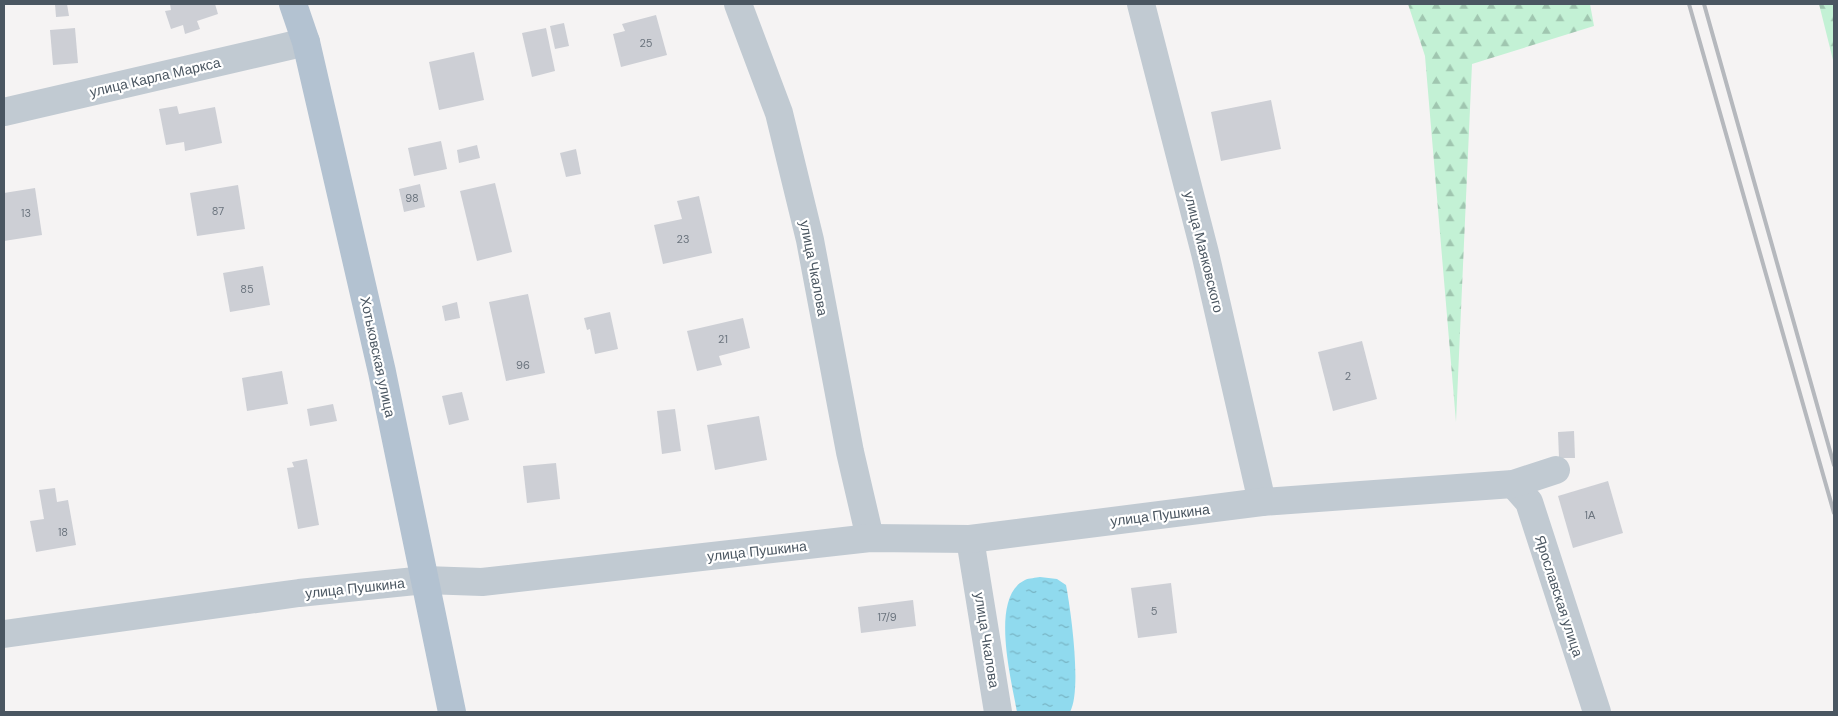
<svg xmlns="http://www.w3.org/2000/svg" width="1838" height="716" viewBox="0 0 1838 716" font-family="'DM Sans',sans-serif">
  <defs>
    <pattern id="forest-firs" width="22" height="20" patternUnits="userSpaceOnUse" patternTransform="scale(1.25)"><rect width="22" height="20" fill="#c3f1d5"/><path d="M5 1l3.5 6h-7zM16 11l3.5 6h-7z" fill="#a0c6b0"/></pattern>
    <pattern id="water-ripples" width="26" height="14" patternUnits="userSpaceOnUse" patternTransform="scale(1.25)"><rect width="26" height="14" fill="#90daee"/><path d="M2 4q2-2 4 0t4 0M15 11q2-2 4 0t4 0" fill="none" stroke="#78b4c4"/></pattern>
  </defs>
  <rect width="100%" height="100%" fill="#f5f3f3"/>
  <!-- forest -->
  <g fill="url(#forest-firs)">
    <polygon points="1408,4 1590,4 1594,26 1472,64 1456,422 1425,56"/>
    <polygon points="1819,4 1834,4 1834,64"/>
  </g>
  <!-- water -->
  <path fill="url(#water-ripples)" d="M1040,577L1057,579L1066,585C1071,611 1082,691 1070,712H1017C1012,682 989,597 1025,580C1029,578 1036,578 1040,577Z"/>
  <!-- building -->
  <g fill="#cdcfd5">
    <polygon points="55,4 67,4 69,16 56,17"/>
    <polygon points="170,4 215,4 218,14 197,21 200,29 185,34 183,25 171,29 165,11 171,10"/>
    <polygon points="656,15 667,55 621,67 613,34 625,31 622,24"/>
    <polygon points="564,23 569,46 555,49 550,26"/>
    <polygon points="75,28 78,63 53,65 50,30"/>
    <polygon points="546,28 555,71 532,77 522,33"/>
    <polygon points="474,52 484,100 439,110 429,62"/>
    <polygon points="1271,100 1281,149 1221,161 1211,112"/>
    <polygon points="177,106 179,114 215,107 222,143 185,151 184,142 166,145 159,109"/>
    <polygon points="441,141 447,169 414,176 408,148"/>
    <polygon points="477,145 480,158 459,163 457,150"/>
    <polygon points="576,149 581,174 566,177 560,153"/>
    <polygon points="495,183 512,252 477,261 460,191"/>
    <polygon points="420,184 425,207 404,212 399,189"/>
    <polygon points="238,185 245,229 197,236 190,193"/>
    <polygon points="35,188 42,235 4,241 4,193"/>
    <polygon points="699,196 712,253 663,264 654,225 682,219 677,201"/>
    <polygon points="263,266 270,305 230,312 223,273"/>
    <polygon points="528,294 545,373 506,381 489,302"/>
    <polygon points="457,302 460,318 445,321 442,306"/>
    <polygon points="610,312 618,349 595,354 590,329 587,330 584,318"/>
    <polygon points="743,318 750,348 719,356 722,365 697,371 687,331"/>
    <polygon points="1362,341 1377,399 1333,411 1318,352"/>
    <polygon points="282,371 288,404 247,411 242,378"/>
    <polygon points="462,392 469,420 449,425 442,396"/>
    <polygon points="333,404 337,421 310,426 307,409"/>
    <polygon points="675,409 681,451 662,454 657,411"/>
    <polygon points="759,416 767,460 715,470 707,425"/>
    <polygon points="1574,431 1575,458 1559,458 1558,432"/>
    <polygon points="307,459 319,525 298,529 287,468 294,467 292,462"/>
    <polygon points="556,463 560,499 527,503 523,466"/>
    <polygon points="1608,481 1623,533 1573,548 1558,496"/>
    <polygon points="55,488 57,502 68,500 76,545 36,552 30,521 44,519 39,490"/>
    <polygon points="1171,583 1177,633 1138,638 1131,588"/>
    <polygon points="913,600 916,626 861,633 858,607"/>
  </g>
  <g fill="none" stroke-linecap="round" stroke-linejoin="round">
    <!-- minor -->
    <g stroke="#c1cad2" stroke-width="28">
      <polyline points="738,4 779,113 810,240 850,452 870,538"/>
      <polyline points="1141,4 1205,253 1262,502"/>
      <polyline points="4,112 306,42"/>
      <polyline points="1513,484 1529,502 1597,712"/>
      <polyline points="970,539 998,712"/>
      <polyline points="4,634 299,593 425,580 482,582 870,538 970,539 1262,502 1513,484 1556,470"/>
    </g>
    <!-- major -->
    <polyline stroke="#b3c2d1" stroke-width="28" points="293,4 306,42 382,372 452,712"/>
    <!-- rail -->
    <g stroke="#b5b8bd" stroke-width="4">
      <polyline points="1689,4 1834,513"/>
      <polyline points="1704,4 1834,465"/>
    </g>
  </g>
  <g text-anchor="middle" stroke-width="4.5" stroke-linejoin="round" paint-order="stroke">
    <!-- number labels -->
    <g font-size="11" fill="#6b747e">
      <text x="646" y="47">25</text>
      <text x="412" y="202">98</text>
      <text x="218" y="215">87</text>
      <text x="26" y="217">13</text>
      <text x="683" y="243">23</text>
      <text x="247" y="293">85</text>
      <text x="723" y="343">21</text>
      <text x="523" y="369">96</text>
      <text x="1348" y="380">2</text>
      <text x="1590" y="519">1А</text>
      <text x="63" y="536">18</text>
      <text x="1154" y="615">5</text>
      <text x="887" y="621">17/9</text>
    </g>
    <!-- street labels -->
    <g font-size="14" fill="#4a5661" stroke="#fff">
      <text transform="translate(155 77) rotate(-13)" y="5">улица Карла Маркса</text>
      <text transform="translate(1204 252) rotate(76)" y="5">улица Маяковского</text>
      <text transform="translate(814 268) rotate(79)" y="5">улица Чкалова</text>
      <text transform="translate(378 357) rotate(78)" y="5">Хотьковская улица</text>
      <text transform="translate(1160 515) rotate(-7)" y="5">улица Пушкина</text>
      <text transform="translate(757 551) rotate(-6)" y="5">улица Пушкина</text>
      <text transform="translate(355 588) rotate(-6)" y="5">улица Пушкина</text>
      <text transform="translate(1559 596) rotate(72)" y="5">Ярославская улица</text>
      <text transform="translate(987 640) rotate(81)" y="5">улица Чкалова</text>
    </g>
  </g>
  <!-- border -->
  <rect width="1838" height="716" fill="none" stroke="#4a5661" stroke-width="10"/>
</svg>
